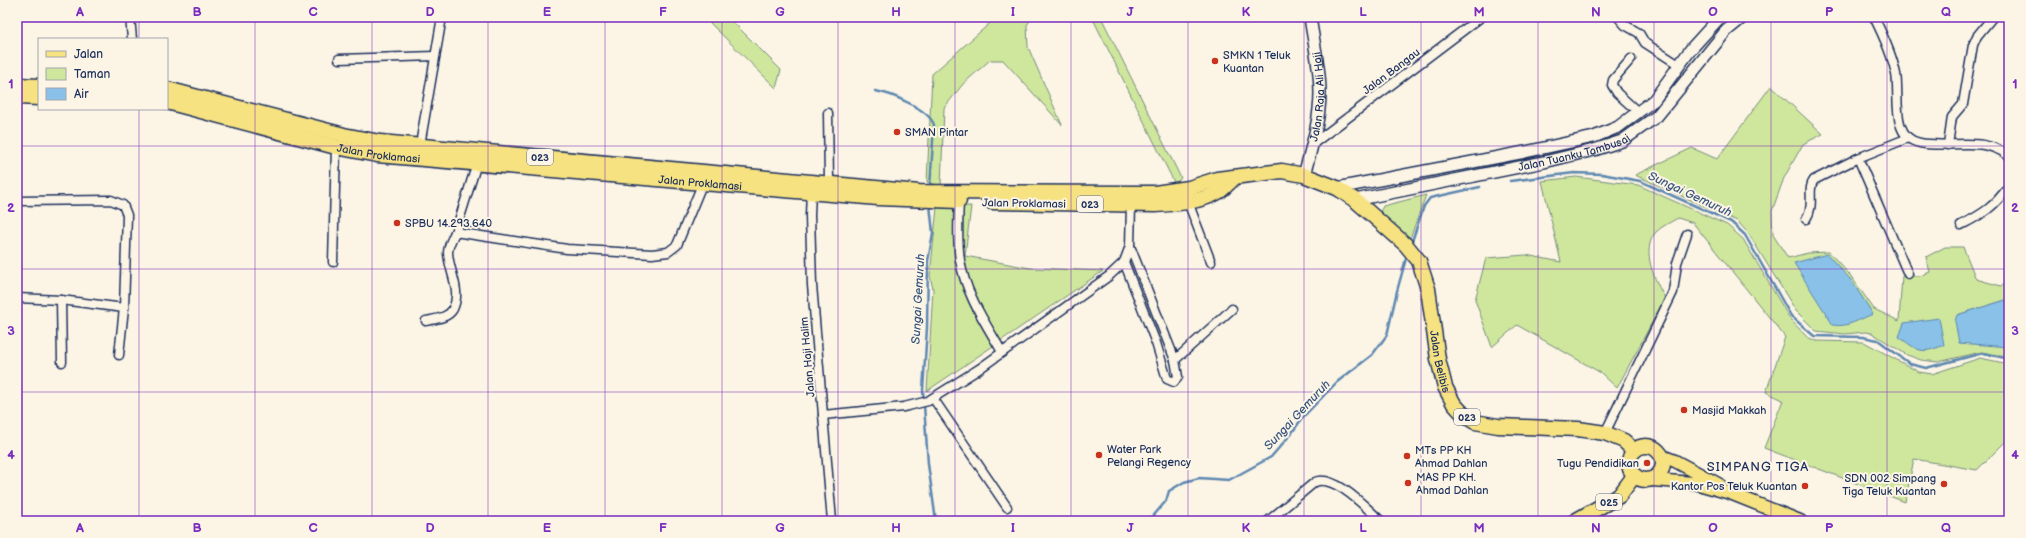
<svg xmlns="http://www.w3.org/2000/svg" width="2026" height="538" viewBox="0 0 2026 538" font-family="'Balsamiq Sans',sans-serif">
  <rect width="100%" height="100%" fill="#fcf5e5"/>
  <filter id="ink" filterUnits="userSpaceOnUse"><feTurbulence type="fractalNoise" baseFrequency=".025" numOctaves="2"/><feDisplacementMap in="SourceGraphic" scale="8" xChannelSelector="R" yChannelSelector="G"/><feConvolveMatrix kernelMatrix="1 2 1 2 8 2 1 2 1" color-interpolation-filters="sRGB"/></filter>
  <g filter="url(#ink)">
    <!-- green -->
    <g fill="#cfe79c" stroke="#758b7d">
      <polygon points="704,17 728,17 781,70 776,88"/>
      <polygon points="997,17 1032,17 1027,25 1028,47 1062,125 1003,60 990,60 963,84 944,108 941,186 927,182 932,74"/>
      <polygon points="1092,17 1101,17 1181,178 1175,184"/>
      <polygon points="1771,86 1823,134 1803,144 1784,178 1772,211 1773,235 1788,258 1808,253 1829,252 1850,275 1874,309 1899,321 1902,276 1920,276 1930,272 1926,257 1945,247 1963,247 1976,279 2001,286 2009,283 2009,299 1957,315 2008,347 2009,322 2009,357 1981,352 1938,362 1921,360 1907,355 1872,333 1865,332 1845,334 1816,331 1796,311 1748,233 1737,221 1635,175 1692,148 1717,159"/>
      <path d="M1576,177L1638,185L1727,225L1743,239L1790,319L1807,337L1816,341L1864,342L1919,372L1932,374L1980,358L2009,364V438L1977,470L1914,459L1905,502L1764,448L1783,400L1766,392L1785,337L1693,223L1678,218C1671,222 1662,226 1656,232C1640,250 1655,281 1665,298L1617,388L1601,373L1517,325L1492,347L1475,300L1486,258L1526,255L1561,262L1542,181Z"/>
      <polygon points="1426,195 1409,241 1379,214 1383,206"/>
      <polygon points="971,206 965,256 1030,268 1103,271 927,391 933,289 930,276 937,207"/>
    </g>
    <!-- water -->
    <g fill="#89c1e8" stroke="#5d87b1">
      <path d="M1827,254L1851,280L1873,314C1860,319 1847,328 1833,325L1794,263Z"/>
      <polygon points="2009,299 2008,347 1959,343 1955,321 1957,315"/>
      <path d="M1939,318L1944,345C1920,355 1919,351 1899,337L1904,323Z"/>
    </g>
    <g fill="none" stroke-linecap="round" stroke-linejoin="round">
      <!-- stream -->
      <g stroke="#5d87b1" stroke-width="2.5">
        <path d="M875,91C890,93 929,109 934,125L930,188"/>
        <polyline points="1510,181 1574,173 1602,174 1640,181 1731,222 1745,235 1791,316 1814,336 1863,337 1878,340 1910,364 1926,368 1983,353 2009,359"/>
        <polyline points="930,205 933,233 928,261 927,328 923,390 928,464 936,521"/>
        <polyline points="1411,244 1424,206 1430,198 1480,187"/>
        <polyline points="1026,521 1042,518 1064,521"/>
        <polyline points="1149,521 1166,501 1169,491 1184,482 1199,478 1229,480 1271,457 1291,434 1303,417 1337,382 1372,355 1387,335 1397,291 1407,255"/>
      </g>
      <!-- street casing -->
      <g stroke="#1b2f5e" stroke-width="11">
        <g id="street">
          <polyline points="130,17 132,39"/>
          <polyline points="1618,17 1625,25 1639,33 1645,43 1679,65"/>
          <path d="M1874,17C1883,35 1892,54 1896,74C1900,95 1890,138 1920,143C1951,149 1982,135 2009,156"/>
          <polyline points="339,59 435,56"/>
          <polyline points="1631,59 1613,80 1612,85 1617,93 1639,113"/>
          <polyline points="828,113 829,182"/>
          <polyline points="1314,143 1481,17"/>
          <polyline points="420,145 442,17"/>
          <polyline points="1948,145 1952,117 1963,104 1973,45 1977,36 1991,19"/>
          <polyline points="1858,158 1908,274"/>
          <polyline points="811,192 810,215 812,285 832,521"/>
          <polyline points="17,201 111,200 123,205 127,215 124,308 119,355"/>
          <path d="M959,201C958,221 957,241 960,260C965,293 986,324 1002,352"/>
          <polyline points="1188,202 1211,262"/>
          <path d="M1806,219C1816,203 1806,190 1814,180L1858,158L1908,138"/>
          <path d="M1961,225C1983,214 1994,207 2009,186"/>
          <polyline points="455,232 567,249 652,254 668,252 677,245 703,182"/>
          <polyline points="333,262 336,147"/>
          <polyline points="1124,262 1156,343 1167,379 1174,382 1178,377 1175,360 1130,246"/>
          <polyline points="17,298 61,300 124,308"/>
          <polyline points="61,300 62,362"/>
          <path d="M426,321C435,319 448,318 453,309C462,290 449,272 448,253C448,244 453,238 456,230C463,208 470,185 477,163"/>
          <polyline points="1175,360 1232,309"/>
          <polyline points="933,398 1007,507"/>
          <polyline points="823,415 904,407 928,401 979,369 1109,276 1124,262 1130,246 1131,205"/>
          <polyline points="1605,433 1673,292 1677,263 1687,234"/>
          <path d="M1268,521L1315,482C1335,474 1366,508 1381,521"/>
        </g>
      </g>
      <!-- secondary casing -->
      <g stroke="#1b2f5e" stroke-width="14">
        <g id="secondary">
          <path id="s1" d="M1304,175C1310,153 1317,131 1319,109C1323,79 1314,46 1310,17"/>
          <polyline points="1337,188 1525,152 1594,137 1618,127 1654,100 1691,49 1720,17"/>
          <path id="s2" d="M1355,200L1544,162L1594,150L1622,141L1657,116L1726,31L1743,17"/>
        </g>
      </g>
      <!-- primary casing -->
      <g stroke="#1b2f5e" stroke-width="15">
        <g id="primary">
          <polyline points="1662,456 1675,461 1720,485"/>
          <polyline points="1652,480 1695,483 1730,493 1800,521"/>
        </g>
      </g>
      <!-- highway casing -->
      <g stroke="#1b2f5e" stroke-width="17">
        <g id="highway">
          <polyline points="17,85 39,86"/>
          <path id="s3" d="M167,89L344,135L380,142L919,192L1155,193L1189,188L1217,179L1282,171L1304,175L1337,188L1355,200L1406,245L1419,261L1428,289L1438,359L1445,387L1454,404L1465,416L1475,422L1498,426L1578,429L1605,433L1624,441L1634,451"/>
          <polyline points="17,97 39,98"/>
          <path id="s4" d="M167,102L336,147L377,155L878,198L959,201"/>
          <path d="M992,202L1155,205C1176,204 1202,202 1220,191C1225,187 1230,182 1234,178"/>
          <circle cx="1646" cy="463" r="17"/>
          <polyline points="1575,521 1619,496 1634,476"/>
        </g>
      </g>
      <!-- street -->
      <use href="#street" stroke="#fcf5e5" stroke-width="8"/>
      <!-- secondary -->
      <use href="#secondary" stroke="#fcf5e5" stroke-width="11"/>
      <!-- primary -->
      <use href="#primary" stroke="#f7e281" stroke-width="12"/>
      <!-- highway -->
      <use href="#highway" stroke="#f7e281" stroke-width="14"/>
    </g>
  </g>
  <!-- grid -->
  <path fill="none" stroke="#7b2cbf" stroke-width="1" stroke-opacity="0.55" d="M139,17V39M255,17V521M372,17V521M488,17V521M605,17V521M722,17V521M838,17V521M955,17V521M1071,17V521M1188,17V521M1304,17V521M1421,17V521M1538,17V521M1654,17V521M1771,17V521M1887,17V521M139,109V521M17,146H2009M17,269H2009M17,392H2009"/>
  <!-- markers -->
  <g fill="#c8321e" stroke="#fcf5e5" stroke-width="1.5">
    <circle cx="1215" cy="61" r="4"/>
    <circle cx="897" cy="132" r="4"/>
    <circle cx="397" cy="223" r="4"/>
    <circle cx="1684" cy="410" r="4"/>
    <circle cx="1099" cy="455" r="4"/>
    <circle cx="1407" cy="456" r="4"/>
    <circle cx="1647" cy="463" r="4"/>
    <circle cx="1408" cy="483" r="4"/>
    <circle cx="1944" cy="484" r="4"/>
    <circle cx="1805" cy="486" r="4"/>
  </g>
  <g text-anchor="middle" stroke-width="4" stroke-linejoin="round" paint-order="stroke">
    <!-- shield labels -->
    <g fill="#fcf5e5" stroke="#5e6a86" stroke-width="1">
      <rect x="527" y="149" width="26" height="16" rx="3"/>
      <rect x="1077" y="196" width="26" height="16" rx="3"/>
      <rect x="1454" y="409" width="26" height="16" rx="3"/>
      <rect x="1596" y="494" width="26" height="16" rx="3"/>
    </g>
    <g font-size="10" font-weight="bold" fill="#1b2f5e">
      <text x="540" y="161">023</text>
      <text x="1090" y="208">023</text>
      <text x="1467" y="421">023</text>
      <text x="1609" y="506">025</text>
    </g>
    <!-- poi labels -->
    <g font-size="11" fill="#1b2f5e" stroke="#fcf5e5" text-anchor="start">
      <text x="1223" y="59">SMKN 1 Teluk<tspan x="1223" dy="13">Kuantan</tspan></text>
      <text x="905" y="136">SMAN Pintar</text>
      <text x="405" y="227">SPBU 14.293.640</text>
      <text x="1692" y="414">Masjid Makkah</text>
      <text x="1107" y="453">Water Park<tspan x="1107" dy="13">Pelangi Regency</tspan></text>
      <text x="1415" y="454">MTs PP KH<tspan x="1415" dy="13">Ahmad Dahlan</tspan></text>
      <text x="1639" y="467" text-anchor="end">Tugu Pendidikan</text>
      <text x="1416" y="481">MAS PP KH.<tspan x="1416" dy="13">Ahmad Dahlan</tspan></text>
      <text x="1936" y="482" text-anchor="end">SDN 002 Simpang<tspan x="1936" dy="13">Tiga Teluk Kuantan</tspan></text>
      <text x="1797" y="490" text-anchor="end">Kantor Pos Teluk Kuantan</text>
    </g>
    <!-- street labels -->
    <g font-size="11" fill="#1b2f5e" stroke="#fcf5e5">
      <text transform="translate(1391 71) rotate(-37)" y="4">Jalan Bangau</text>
      <text dy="4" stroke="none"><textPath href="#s1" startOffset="80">Jalan Raja Ali Haji</textPath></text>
      <text dy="4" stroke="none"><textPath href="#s2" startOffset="224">Jalan Tuanku Tambusai</textPath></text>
      <text dy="4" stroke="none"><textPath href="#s4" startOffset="218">Jalan Proklamasi</textPath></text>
      <text dy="4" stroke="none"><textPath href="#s4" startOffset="541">Jalan Proklamasi</textPath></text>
      <text transform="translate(1024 203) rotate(1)" y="4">Jalan Proklamasi</text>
      <text transform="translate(807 357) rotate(-95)" y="4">Jalan Haji Halim</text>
      <text dy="4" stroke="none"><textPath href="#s3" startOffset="1397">Jalan Belibis</textPath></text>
    </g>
    <!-- water labels -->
    <g font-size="12" font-style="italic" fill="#365480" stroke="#fcf5e5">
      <text transform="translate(1690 194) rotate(25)" y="4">Sungai Gemuruh</text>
      <text transform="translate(918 299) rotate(-87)" y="4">Sungai Gemuruh</text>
      <text transform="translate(1297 415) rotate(-47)" y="4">Sungai Gemuruh</text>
    </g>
    <!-- quarter labels -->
    <g font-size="13" letter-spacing="1" fill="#1b2f5e" stroke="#fcf5e5">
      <text x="1758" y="471">SIMPANG TIGA</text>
    </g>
  </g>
  <!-- margin -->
  <rect width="2026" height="538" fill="none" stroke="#fcf5e5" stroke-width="44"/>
  <!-- legend -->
  <rect x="38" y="38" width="130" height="72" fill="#fcf5e5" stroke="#a2a6af"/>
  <rect x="46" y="51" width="20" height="6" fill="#f7e281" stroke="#a2a6af"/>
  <text x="74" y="58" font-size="12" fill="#1b2f5e">Jalan</text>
  <rect x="46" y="68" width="20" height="12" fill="#cfe79c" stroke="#a2a6af"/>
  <text x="74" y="78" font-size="12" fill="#1b2f5e">Taman</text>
  <rect x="46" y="88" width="20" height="12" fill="#89c1e8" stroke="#a2a6af"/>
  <text x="74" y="98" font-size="12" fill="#1b2f5e">Air</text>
  <rect x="22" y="22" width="1982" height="494" fill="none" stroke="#7b2cbf" stroke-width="1.5"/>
  <g font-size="13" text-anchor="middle" font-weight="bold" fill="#7b2cbf">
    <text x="80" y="16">A</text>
    <text x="197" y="16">B</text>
    <text x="313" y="16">C</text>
    <text x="430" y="16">D</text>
    <text x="547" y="16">E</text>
    <text x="663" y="16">F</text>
    <text x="780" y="16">G</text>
    <text x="896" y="16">H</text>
    <text x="1013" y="16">I</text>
    <text x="1130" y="16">J</text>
    <text x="1246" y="16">K</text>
    <text x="1363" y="16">L</text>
    <text x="1479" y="16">M</text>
    <text x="1596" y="16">N</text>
    <text x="1713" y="16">O</text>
    <text x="1829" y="16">P</text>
    <text x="1946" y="16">Q</text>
    <text x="11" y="88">1</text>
    <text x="2015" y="88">1</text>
    <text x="11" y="212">2</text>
    <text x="2015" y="212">2</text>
    <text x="11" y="335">3</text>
    <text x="2015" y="335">3</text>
    <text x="11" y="459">4</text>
    <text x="2015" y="459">4</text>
    <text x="80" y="532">A</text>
    <text x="197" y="532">B</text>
    <text x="313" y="532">C</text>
    <text x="430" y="532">D</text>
    <text x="547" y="532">E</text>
    <text x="663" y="532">F</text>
    <text x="780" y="532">G</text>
    <text x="896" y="532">H</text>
    <text x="1013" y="532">I</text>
    <text x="1130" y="532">J</text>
    <text x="1246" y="532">K</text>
    <text x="1363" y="532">L</text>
    <text x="1479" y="532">M</text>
    <text x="1596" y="532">N</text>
    <text x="1713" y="532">O</text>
    <text x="1829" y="532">P</text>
    <text x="1946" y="532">Q</text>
  </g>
</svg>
